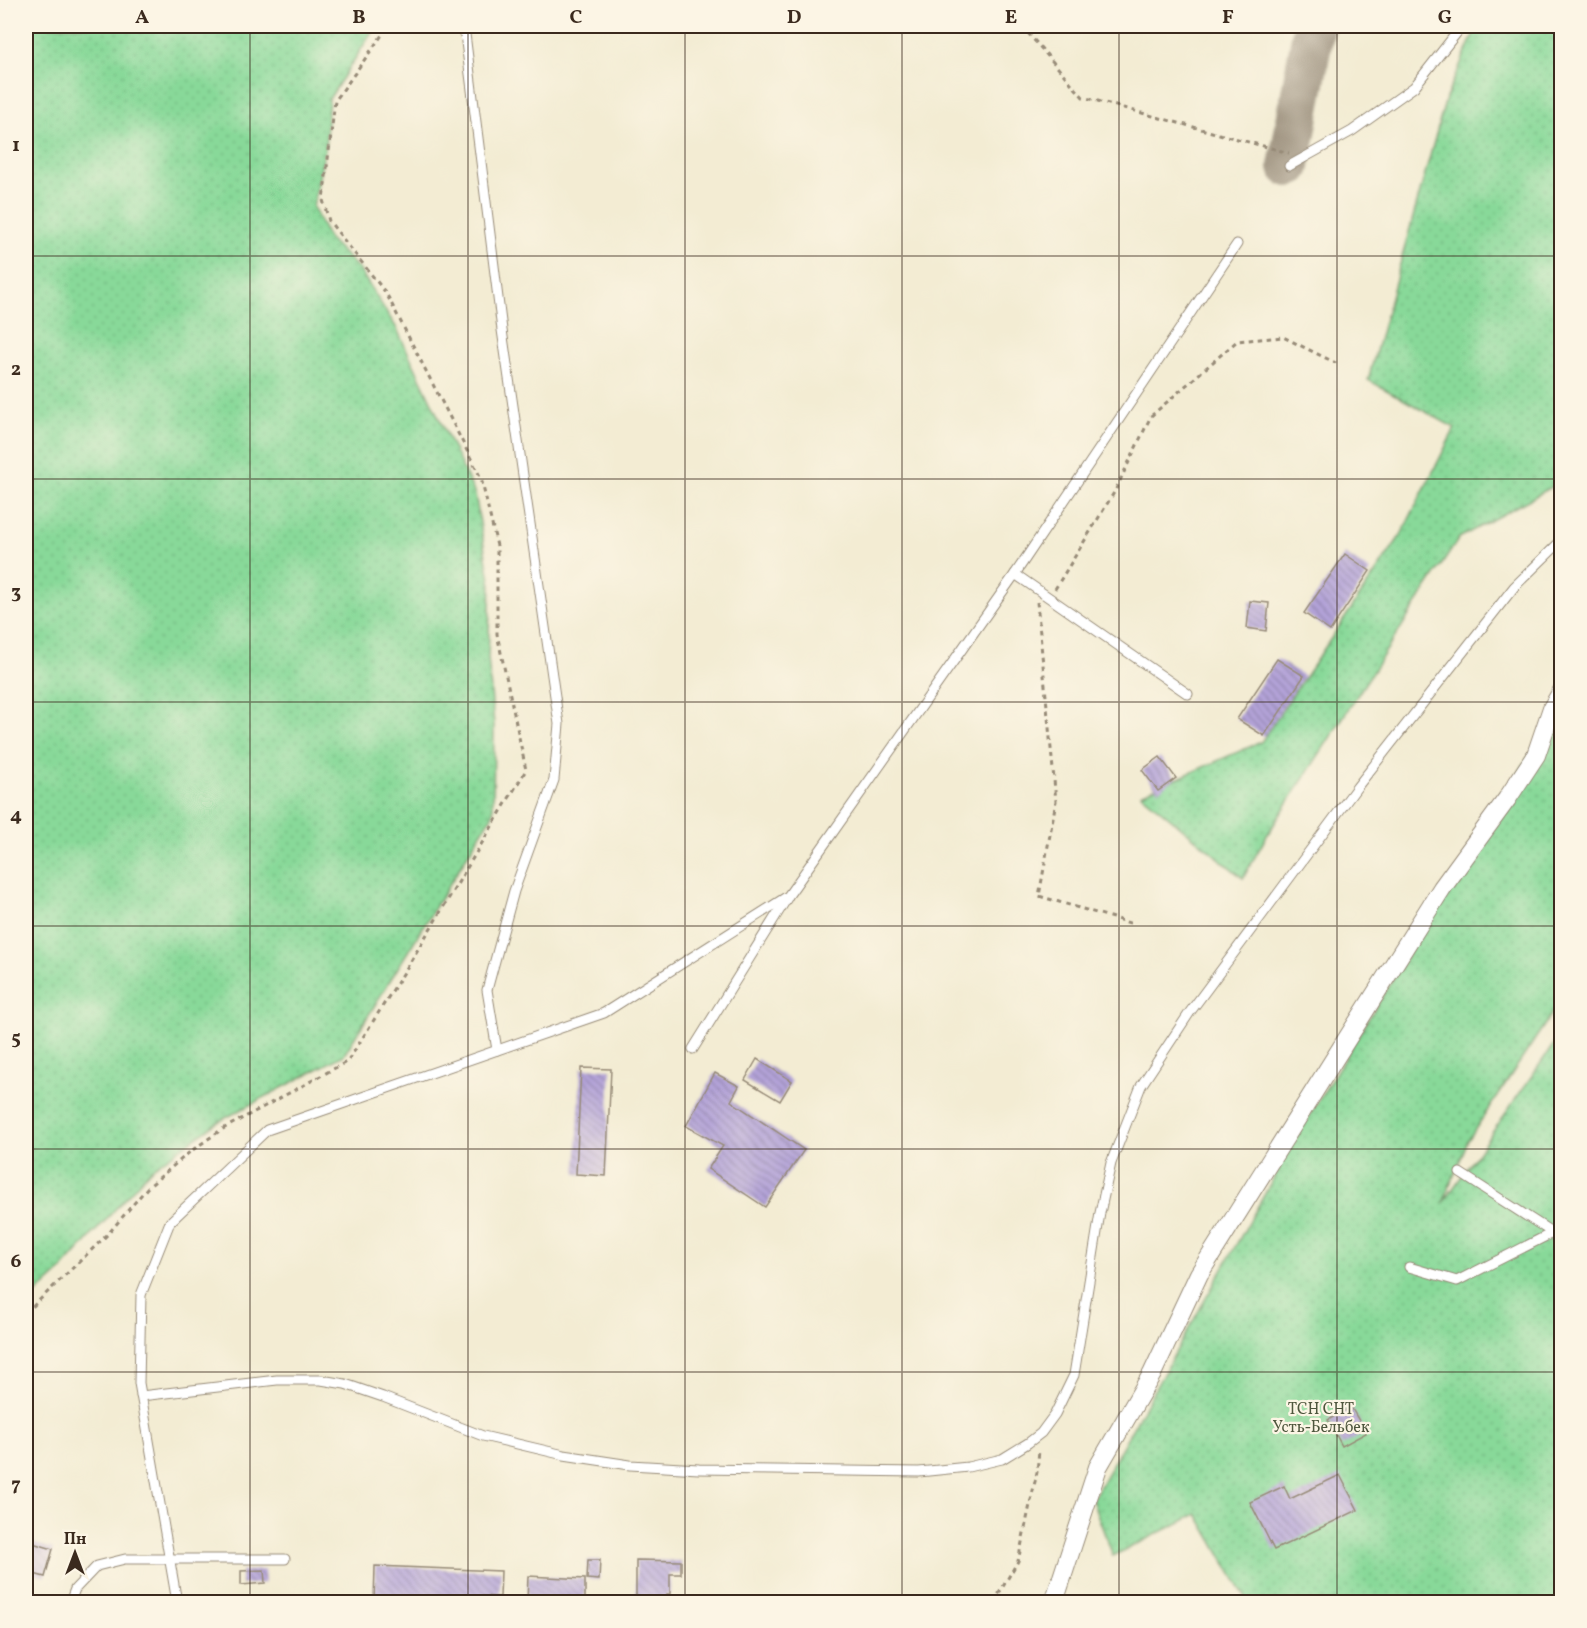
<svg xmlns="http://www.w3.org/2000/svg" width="1587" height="1628" viewBox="0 0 1587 1628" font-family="Vollkorn,serif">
  <defs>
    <pattern id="grass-dots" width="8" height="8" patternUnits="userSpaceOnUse" patternTransform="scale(1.5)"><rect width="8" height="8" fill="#88d999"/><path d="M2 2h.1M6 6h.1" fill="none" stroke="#76ba83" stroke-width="1.8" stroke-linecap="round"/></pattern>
    <pattern id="building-back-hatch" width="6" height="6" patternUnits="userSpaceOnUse" patternTransform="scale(1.5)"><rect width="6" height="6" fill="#b3a3d8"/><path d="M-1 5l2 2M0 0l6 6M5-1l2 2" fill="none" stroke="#9385af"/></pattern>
  </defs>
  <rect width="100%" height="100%" fill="#fcf5e5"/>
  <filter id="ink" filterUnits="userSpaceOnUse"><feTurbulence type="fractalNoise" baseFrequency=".0167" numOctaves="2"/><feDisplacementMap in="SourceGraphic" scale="12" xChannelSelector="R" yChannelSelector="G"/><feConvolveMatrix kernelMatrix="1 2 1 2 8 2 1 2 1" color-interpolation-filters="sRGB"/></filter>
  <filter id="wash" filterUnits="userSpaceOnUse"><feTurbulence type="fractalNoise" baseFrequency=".008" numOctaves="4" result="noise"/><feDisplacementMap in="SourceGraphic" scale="24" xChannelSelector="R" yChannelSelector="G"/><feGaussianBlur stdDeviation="1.35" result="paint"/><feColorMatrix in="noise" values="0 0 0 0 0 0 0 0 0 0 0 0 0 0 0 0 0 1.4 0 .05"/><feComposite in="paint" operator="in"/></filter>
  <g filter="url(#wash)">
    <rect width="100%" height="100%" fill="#f3ecd3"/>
    <!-- grass -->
    <g fill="url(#grass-dots)" stroke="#62825c" stroke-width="1.5">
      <polygon points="26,26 374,26 373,31 329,99 325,149 313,207 328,238 359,269 396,327 475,494 491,585 488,657 494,725 493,814 344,1055 218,1122 150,1170 57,1275 26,1303"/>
      <polygon points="1477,26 1561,26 1561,482 1459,538 1269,832 1243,878 1141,794 1261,742 1401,535 1455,428 1368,380 1446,98"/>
      <polygon points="1561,704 1561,1000 1468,1140 1443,1203 1561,1034 1561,1602 1248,1602 1197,1514 1113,1556 1092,1500 1306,1121"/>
    </g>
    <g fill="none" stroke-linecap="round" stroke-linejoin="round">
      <!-- taxiway -->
      <polyline stroke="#978b78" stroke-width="42" points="1289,166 1314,26"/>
    </g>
    <g id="blocks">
      <!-- building -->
      <g fill="url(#building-back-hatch)">
        <polygon points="1345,554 1370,571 1330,631 1304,613"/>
        <polygon points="1250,601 1269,603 1266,631 1247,628"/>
        <polygon points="1277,659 1304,676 1264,736 1237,719"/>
        <polygon points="1160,757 1176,778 1158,791 1142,770"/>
        <polygon points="757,1059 792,1081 780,1101 745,1080"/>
        <polygon points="581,1068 611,1069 606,1176 576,1174"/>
        <polygon points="715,1073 739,1086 731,1101 804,1150 765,1207 708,1169 723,1146 686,1126"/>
        <polygon points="1351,1407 1366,1433 1342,1446 1328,1420"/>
        <polygon points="1340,1475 1358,1510 1274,1550 1250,1502 1284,1486 1290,1499"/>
        <polygon points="29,1542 53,1549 45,1577 26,1572 26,1553"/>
        <polygon points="588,1560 600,1560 599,1580 587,1579"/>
        <polygon points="636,1560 681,1561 681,1574 670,1574 670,1594 667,1594 667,1602 636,1602"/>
        <polygon points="375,1566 501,1571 500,1597 476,1596 475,1602 374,1602"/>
        <polygon points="264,1570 265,1583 241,1585 241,1571"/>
        <polygon points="528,1576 585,1579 585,1602 527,1602"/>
      </g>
    </g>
  </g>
  <g filter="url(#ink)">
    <use href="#blocks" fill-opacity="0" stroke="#978b78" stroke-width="1.5"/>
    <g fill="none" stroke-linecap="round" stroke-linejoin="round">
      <!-- lane casing -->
      <g stroke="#978b78" stroke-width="11">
        <g id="lane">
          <polyline points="464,26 502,330 559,724 554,780 514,891 487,990 497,1050"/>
          <polyline points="1289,166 1352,131 1414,87 1462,26"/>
          <polyline points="1015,574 1188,694"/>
          <polyline points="693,1049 787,898"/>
          <polyline points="1460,1173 1553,1233 1562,1249"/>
          <polyline points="1409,1267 1457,1281 1562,1228"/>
          <polyline points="141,1396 277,1380 321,1380 345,1384 383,1397 483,1436 564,1455 630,1465 699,1469 919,1472 968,1467 1002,1459 1028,1443 1041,1433 1055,1414 1074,1375 1100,1213 1111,1163 1141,1086 1190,1012 1357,787 1514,587 1562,540"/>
          <polyline points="70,1602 75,1589 97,1566 125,1559 285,1559"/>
          <polyline points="177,1602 139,1383 141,1295 170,1222 267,1130 604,1013 788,896 1015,574 1237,244"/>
        </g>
      </g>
      <!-- street casing -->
      <g stroke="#978b78" stroke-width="20">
        <polyline id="street" points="1054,1602 1098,1467 1152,1374 1199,1274 1442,888 1507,799 1536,755 1552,708 1562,691"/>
      </g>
      <!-- path -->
      <g stroke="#978b78" stroke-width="3" stroke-dasharray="4.5 4.5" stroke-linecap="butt">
        <polyline points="1022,26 1083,97 1289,153"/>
        <polyline points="1055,589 1115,491 1151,416 1237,341 1283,337 1336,363"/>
        <polyline points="1037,602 1056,801 1039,896 1133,924"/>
        <polyline points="26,1313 108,1234 147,1188 191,1151 221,1130 348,1061 406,969 526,770 497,634 497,546 481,478 386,293 329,221 323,200 335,101 382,35 383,26"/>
        <polyline points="994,1602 1018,1561 1037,1472 1039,1450"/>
      </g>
      <!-- lane -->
      <use href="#lane" stroke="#fff" stroke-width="9"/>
      <!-- street -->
      <use href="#street" stroke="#fff" stroke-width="18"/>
    </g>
  </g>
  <!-- grid -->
  <path fill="none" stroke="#3b2a1e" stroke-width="1.5" stroke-opacity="0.55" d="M250,26V1602M468,26V1602M685,26V1602M902,26V1602M1119,26V1602M1337,26V1602M26,256H1562M26,479H1562M26,702H1562M26,926H1562M26,1149H1562M26,1372H1562"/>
  <g text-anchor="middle" stroke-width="4.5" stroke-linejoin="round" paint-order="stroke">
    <!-- park labels -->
    <g font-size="16" fill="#4e563d" stroke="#fcf5e5">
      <text x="1321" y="1414">ТСН СНТ<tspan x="1321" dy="18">Усть-Бельбек</tspan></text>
    </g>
  </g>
  <!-- margin -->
  <rect width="1587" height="1628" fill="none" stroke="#fcf5e5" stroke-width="66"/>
  <!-- north arrow -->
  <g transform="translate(75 1553)" stroke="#fcf5e5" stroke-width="4.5" paint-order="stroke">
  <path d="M0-4.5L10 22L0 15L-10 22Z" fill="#3b2a1e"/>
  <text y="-9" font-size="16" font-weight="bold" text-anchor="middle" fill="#3b2a1e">Пн</text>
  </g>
  <rect x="33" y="33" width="1521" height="1562" fill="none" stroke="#3b2a1e" stroke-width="2"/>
  <g font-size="20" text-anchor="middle" font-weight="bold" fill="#3b2a1e">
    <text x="142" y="23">A</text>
    <text x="359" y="23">B</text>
    <text x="576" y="23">C</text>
    <text x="794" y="23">D</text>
    <text x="1011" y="23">E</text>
    <text x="1228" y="23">F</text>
    <text x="1445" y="23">G</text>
    <text x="16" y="151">1</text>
    <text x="16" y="375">2</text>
    <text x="16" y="598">3</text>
    <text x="16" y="821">4</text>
    <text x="16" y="1044">5</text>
    <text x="16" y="1267">6</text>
    <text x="16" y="1490">7</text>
  </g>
</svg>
